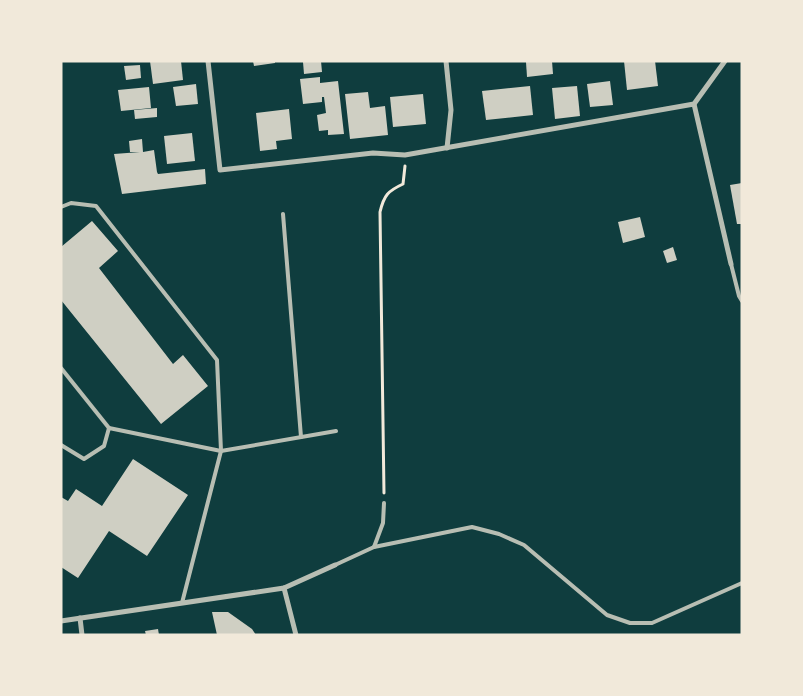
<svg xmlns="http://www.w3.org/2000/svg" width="803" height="696" viewBox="0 0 803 696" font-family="'Open Sans',sans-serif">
  <rect width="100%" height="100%" fill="#0f3d3e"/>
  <!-- building -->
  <g fill="#cfcfc3">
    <polygon points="150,61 181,61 183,80 153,84"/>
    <polygon points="253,61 275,61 275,63 254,66"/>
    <polygon points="321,61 322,72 304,74 303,62"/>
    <polygon points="537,61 552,61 553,74 527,77 526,62"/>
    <polygon points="624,61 655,61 658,86 627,90"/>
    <polygon points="140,65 141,78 126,80 124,66"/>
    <polygon points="320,77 320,83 338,81 344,134 328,135 328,130 319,131 317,115 326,113 324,97 322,97 322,102 303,104 300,79"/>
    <polygon points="610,81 613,105 590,107 587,84"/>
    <polygon points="196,84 198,104 176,106 173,87"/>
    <polygon points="530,86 533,115 486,120 482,91"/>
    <polygon points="577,86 580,116 555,119 552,88"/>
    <polygon points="149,87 151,108 121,111 118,90"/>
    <polygon points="368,92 370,108 385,106 388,135 350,139 345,94"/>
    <polygon points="423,94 426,124 393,127 390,97"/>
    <polygon points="157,108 157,117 135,119 134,110"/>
    <polygon points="289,109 292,139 276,141 277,149 260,151 256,113"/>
    <polygon points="192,133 195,161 167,164 164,136"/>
    <polygon points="142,139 143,152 154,150 157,172 158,174 205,169 206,184 122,194 114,154 140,152 130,152 129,141"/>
    <polygon points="742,183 742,224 737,224 730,185"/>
    <polygon points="640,217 645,237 623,243 618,222"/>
    <polygon points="92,221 118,251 99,268 173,364 183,355 208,386 161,424 61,300 61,247"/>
    <polygon points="673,247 677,260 667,263 663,251"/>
    <polygon points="133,459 188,495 147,556 109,531 78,578 61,567 61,497 68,501 76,489 102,506"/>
    <polygon points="212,612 228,612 252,629 256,635 217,635"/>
    <polygon points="158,629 159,635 146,635 145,631"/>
  </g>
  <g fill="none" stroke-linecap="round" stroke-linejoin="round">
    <!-- path -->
    <path stroke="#f1e9da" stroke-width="3" d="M384,493L380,212C384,195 388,191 403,184L405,166"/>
    <!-- service -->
    <g stroke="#b8beb3" stroke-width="4">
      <polyline points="61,207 71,203 96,206 217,360 221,451 182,603"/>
      <polyline points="283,214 301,437"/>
      <polyline points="731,264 739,296 742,301"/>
      <polyline points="61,368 109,428"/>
      <polyline points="61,445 84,459 104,446 109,428 221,451 336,431"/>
      <polyline points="374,547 472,527 499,534 524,545 607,615 630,623 652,623 742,583"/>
      <polyline points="335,565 374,547 383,523 384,503"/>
    </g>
    <!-- minor -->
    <g stroke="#b8beb3" stroke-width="5">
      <polyline points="208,61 220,170 373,153 405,155 694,104 725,61"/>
      <polyline points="446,61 451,110 447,148"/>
      <polyline points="694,104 731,264"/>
      <polyline points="284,588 296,635"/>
      <polyline points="80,618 82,635"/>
      <polyline points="61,621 284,588 335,565"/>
    </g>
  </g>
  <!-- border -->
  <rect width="803" height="696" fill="none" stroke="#f1e9da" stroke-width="125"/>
</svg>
